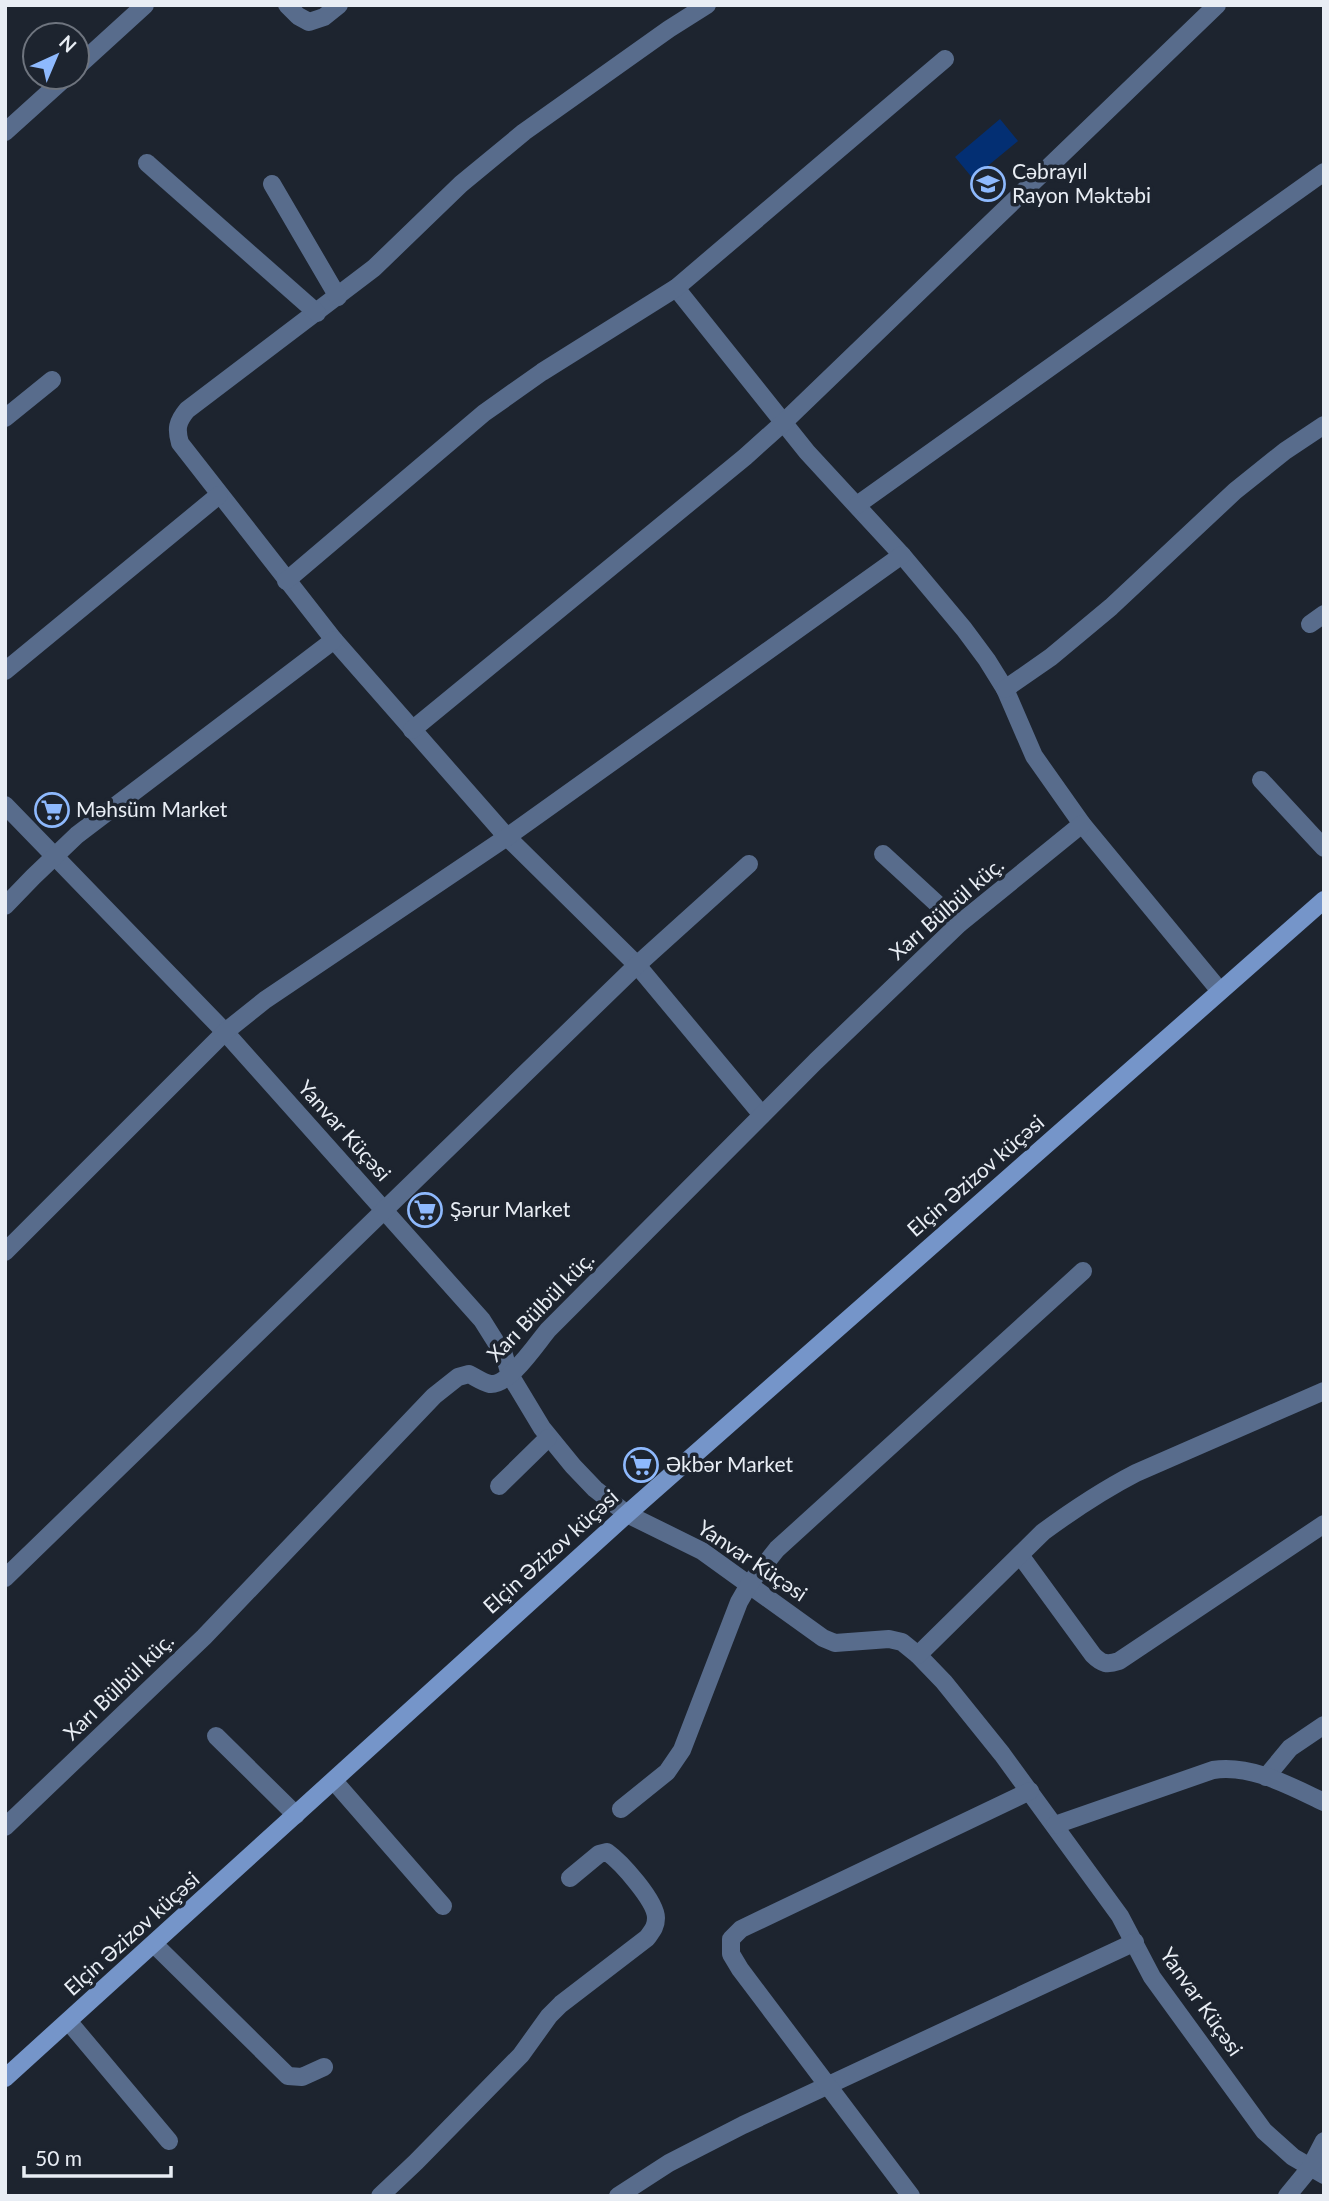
<svg xmlns="http://www.w3.org/2000/svg" width="1329" height="2201" viewBox="0 0 1329 2201" font-family="Lato,sans-serif">
  <rect width="100%" height="100%" fill="#1d242f"/>
  <!-- building -->
  <polygon fill="#032f73" points="1000,119 1018,141 984,169 1001,189 989,198 955,157"/>
  <g fill="none" stroke-linecap="round" stroke-linejoin="round">
    <!-- street -->
    <g stroke="#586c8c" stroke-width="18">
      <polyline points="287,5 298,16 309,22 324,17 339,5"/>
      <path d="M707,5L669,29L524,132L461,184L374,268L187,410C177,422 176,429 180,443L334,640L507,837L637,965L762,1115"/>
      <polyline points="77,67 145,5"/>
      <polyline points="5,132 66,77"/>
      <polyline points="147,163 317,313"/>
      <polyline points="272,184 338,297"/>
      <polyline points="676,288 807,452 902,555 964,629 987,660 1005,689 1034,756 1082,824 1220,991"/>
      <polyline points="5,418 52,380"/>
      <polyline points="857,505 1324,172"/>
      <polyline points="286,581 484,413 542,372 676,288 945,59"/>
      <polyline points="1310,624 1324,614"/>
      <polyline points="5,671 219,495"/>
      <polyline points="1005,689 1051,657 1111,607 1235,491 1285,451 1324,425"/>
      <polyline points="412,730 745,457 784,422 1217,5"/>
      <polyline points="1261,780 1324,848"/>
      <polyline points="5,805 225,1032 482,1320 504,1355 510,1375 542,1428 573,1466 595,1489 627,1514 702,1551 823,1638 835,1643 889,1639 902,1642 918,1655 944,1682 1002,1754 1120,1916 1152,1977 1264,2131 1293,2157 1324,2175"/>
      <polyline points="883,854 959,924"/>
      <polyline points="5,906 33,877 77,835 334,640"/>
      <polyline points="5,1252 225,1032 265,1000 507,837 902,555"/>
      <polyline points="499,1486 548,1438"/>
      <path d="M1020,1555L1093,1655C1102,1664 1107,1665 1119,1661L1324,1524"/>
      <polyline points="5,1578 637,965 749,864"/>
      <path d="M918,1655L1043,1532C1073,1510 1103,1490 1136,1473L1324,1391"/>
      <polyline points="216,1736 296,1815"/>
      <polyline points="1266,1777 1290,1748 1324,1725"/>
      <polyline points="334,1781 443,1906"/>
      <polyline points="621,1809 667,1772 682,1750 739,1602 750,1583 777,1549 1083,1271"/>
      <path d="M1055,1825L1213,1770C1251,1764 1290,1786 1324,1802"/>
      <path d="M5,1827L204,1637L434,1396L458,1377L469,1374C475,1377 484,1383 490,1384C509,1386 537,1343 548,1330L816,1061L959,924L1082,824"/>
      <polyline points="154,1944 288,2076 302,2077 324,2067"/>
      <polyline points="69,2022 169,2141"/>
      <path d="M380,2196L416,2162L521,2055L549,2016L561,2004L647,1938C652,1931 656,1927 656,1918C656,1901 621,1862 607,1852L599,1854L570,1878"/>
      <polyline points="618,2196 669,2163 743,2125 1135,1942"/>
      <polyline points="911,2196 740,1969 731,1954 731,1939 741,1929 1030,1791"/>
      <polyline points="1287,2196 1310,2168 1324,2141"/>
    </g>
    <!-- secondary -->
    <polyline stroke="#7595c9" stroke-width="18" points="5,2078 627,1514 1324,900"/>
  </g>
  <!-- icons -->
  <defs>
    <g id="school-ring" transform="scale(1.75)"><circle r="9.5" fill="#1d242f" stroke="#8eb9fd" stroke-width="1.5"/><path d="M0-5L7-2L0 1L-7-2ZM-4 1L0 2.5L4 1V4Q0 6-4 4Z" fill="#8eb9fd"/></g>
    <g id="supermarket-ring" transform="scale(1.75)"><circle r="9.5" fill="#1d242f" stroke="#8eb9fd" stroke-width="1.5"/><path d="M-6-5.5h2.5l.6 2H6L4.5 2H-2.5L-4.4-4H-6ZM-1.5 3.2a1.3 1.3 0 1 0 .1 0ZM3 3.2a1.3 1.3 0 1 0 .1 0Z" fill="#8eb9fd"/></g>
  </defs>
  <g fill-rule="evenodd">
    <use href="#school-ring" x="988" y="184"/>
    <use href="#supermarket-ring" x="52" y="810"/>
    <use href="#supermarket-ring" x="425" y="1210"/>
    <use href="#supermarket-ring" x="641" y="1465"/>
  </g>
  <g text-anchor="middle" stroke-width="7" stroke-linejoin="round" paint-order="stroke">
    <!-- poi labels -->
    <g font-size="21" fill="#e8edf4" stroke="#1d242f" text-anchor="start">
      <text x="1012" y="179">Cəbrayıl<tspan x="1012" dy="24">Rayon Məktəbi</tspan></text>
      <text x="76" y="817">Məhsüm Market</text>
      <text x="450" y="1217">Şərur Market</text>
      <text x="666" y="1472">Əkbər Market</text>
    </g>
    <!-- street labels -->
    <g font-size="21" fill="#e8edf4" stroke="#1d242f">
      <text transform="translate(947 909) rotate(-41)" y="7">Xarı Bülbül küç.</text>
      <text transform="translate(344 1131) rotate(48)" y="7">Yanvar Küçəsi</text>
      <text transform="translate(976 1176) rotate(-41)" y="7">Elçin Əzizov küçəsi</text>
      <text transform="translate(541 1307) rotate(-46)" y="7">Xarı Bülbül küç.</text>
      <text transform="translate(551 1552) rotate(-42)" y="7">Elçin Əzizov küçəsi</text>
      <text transform="translate(752 1561) rotate(34)" y="7">Yanvar Küçəsi</text>
      <text transform="translate(119 1687) rotate(-44)" y="7">Xarı Bülbül küç.</text>
      <text transform="translate(132 1934) rotate(-42)" y="7">Elçin Əzizov küçəsi</text>
      <text transform="translate(1201 2002) rotate(55)" y="7">Yanvar Küçəsi</text>
    </g>
  </g>
  <!-- border -->
  <rect width="1329" height="2201" fill="none" stroke="#e8edf4" stroke-width="14"/>
  <!-- north arrow -->
  <g transform="translate(56 56) rotate(44)"><circle r="33" fill="#1d242f" stroke="#6e747e" stroke-width="2"/>
  <path d="M0-5L12 26L0 18L-12 26Z" fill="#8eb9fd"/>
  <text y="-10" font-size="19" font-weight="bold" text-anchor="middle" fill="#e8edf4">N</text>
  </g>
  <!-- scale -->
  <path d="M24 2166v10h147v-10" fill="none" stroke="#e8edf4" stroke-width="3.5"/>
  <text x="35" y="2166" font-size="21" fill="#e8edf4" stroke="#1d242f" stroke-width="5" paint-order="stroke">50 m</text>
</svg>
